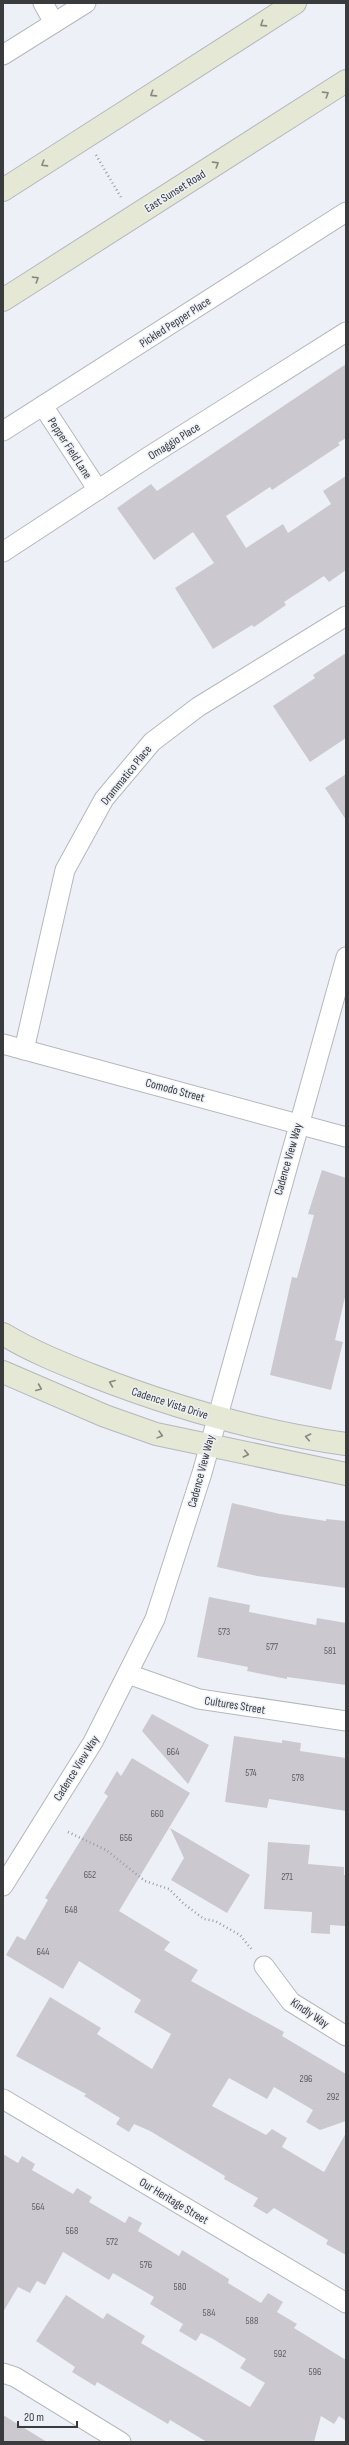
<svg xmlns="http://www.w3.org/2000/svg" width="349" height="2445" viewBox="0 0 349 2445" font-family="'Sofia Sans Condensed',sans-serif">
  <rect width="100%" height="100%" fill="#edf1f7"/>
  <!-- building -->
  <g fill="#cbc9cf">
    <polygon points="346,364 346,438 338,443 340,445 272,490 270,487 226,516 246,548 283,524 288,533 331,504 323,491 346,476 346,570 329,582 324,576 284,602 286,605 254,627 252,625 213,649 175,588 214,563 193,532 154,560 117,508 151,484 157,491"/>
    <polygon points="346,653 346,738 310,762 273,706 315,678 313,675"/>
    <polygon points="346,774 346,820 325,788"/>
    <polygon points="322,1170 346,1178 346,1293 335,1340 343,1342 331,1390 270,1375 292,1277 297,1278 314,1215 308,1214"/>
    <polygon points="232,1503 280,1514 326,1521 326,1519 346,1521 346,1588 257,1576 217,1567"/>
    <polygon points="209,1597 250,1605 249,1612 316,1625 317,1618 346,1623 346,1685 287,1677 287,1679 247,1671 248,1667 197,1657"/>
    <polygon points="152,1714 209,1745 188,1784 142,1731"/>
    <polygon points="234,1736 282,1743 282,1740 301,1743 300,1751 346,1758 346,1811 269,1799 267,1808 225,1802"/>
    <polygon points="132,1758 190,1793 119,1911 170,1942 164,1950 198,1970 191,1981 284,2032 282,2036 346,2074 346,2121 320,2130 306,2122 313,2110 274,2087 267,2099 229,2078 212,2106 266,2135 272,2129 287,2138 282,2147 324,2172 346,2133 346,2255 326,2244 328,2240 274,2208 267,2214 253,2206 258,2198 224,2179 225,2176 150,2131 134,2124 129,2132 116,2124 120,2118 84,2096 86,2094 16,2056 50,1997 101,2028 97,2034 152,2069 171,2034 134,2012 141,2000 79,1961 63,1989 6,1955 17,1936 25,1940 48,1900 45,1898 108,1796 104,1793 117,1771 121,1776"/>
    <polygon points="170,1828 250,1875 227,1913 171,1880 184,1858"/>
    <polygon points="268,1842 310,1845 308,1864 344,1867 344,1875 346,1875 346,1926 330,1925 330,1934 311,1933 312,1912 264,1909"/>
    <polygon points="3,2154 18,2163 22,2156 35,2164 32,2170 73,2194 77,2188 92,2197 89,2202 125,2223 129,2216 142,2223 138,2231 179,2256 182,2250 229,2279 228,2283 261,2303 268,2293 283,2302 277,2312 297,2324 294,2328 346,2360 346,2421 339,2416 334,2424 321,2416 314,2442 207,2442 170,2420 168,2424 97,2382 95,2386 72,2372 75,2367 36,2341 66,2295 103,2319 107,2313 145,2336 141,2343 250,2407 265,2383 240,2368 246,2359 213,2339 201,2333 196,2341 179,2331 183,2324 150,2304 154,2297 113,2273 109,2280 63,2252 45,2285 37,2281 30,2293 18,2287 3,2312"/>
    <polygon points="3,2415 47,2442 3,2442"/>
  </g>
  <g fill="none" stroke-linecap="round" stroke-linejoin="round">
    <!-- street casing -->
    <g stroke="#b4b8bd" stroke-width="21">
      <g id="street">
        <polyline points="43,3 54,23"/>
        <polyline points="3,55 86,3"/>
        <polyline points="43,406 98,490"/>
        <polyline points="3,431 346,212"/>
        <polyline points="3,552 148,457 346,332"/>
        <polyline points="3,1044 346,1137"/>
        <polyline points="24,1050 65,870 104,799 152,742 198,707 346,616"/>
        <polyline points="128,1674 199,1699 346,1721"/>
        <polyline points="3,1886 93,1742 155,1619 202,1473 346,957"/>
        <polyline points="264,1966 291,2002 346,2036"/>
        <polyline points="3,2099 346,2303"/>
        <polyline points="3,2373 15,2377 121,2442"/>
      </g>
    </g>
    <!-- secondary casing -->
    <g stroke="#b4b8bd" stroke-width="24">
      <g id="secondary">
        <polyline points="3,190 295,3"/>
        <polyline points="3,300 346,81"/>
        <path d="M3,1334C31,1351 61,1363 91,1375C173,1407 259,1432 346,1444"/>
        <polyline points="3,1372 105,1416 156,1434 346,1474"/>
      </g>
    </g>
    <!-- path -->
    <g stroke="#9a9ea2" stroke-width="2.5" stroke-dasharray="1 3" stroke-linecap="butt">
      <polyline points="96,155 122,199"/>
      <polyline points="68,1832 106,1850 145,1881 169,1889 184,1904 204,1919 215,1921 240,1935 253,1951"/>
    </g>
    <!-- street -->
    <use href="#street" stroke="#fff" stroke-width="19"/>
    <!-- secondary -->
    <use href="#secondary" stroke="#e5e8d4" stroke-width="22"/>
  </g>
  <!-- one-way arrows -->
  <defs><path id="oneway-chevron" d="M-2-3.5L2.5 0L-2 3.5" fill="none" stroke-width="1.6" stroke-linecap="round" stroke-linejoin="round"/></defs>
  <g stroke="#868981">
    <use href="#oneway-chevron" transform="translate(263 24) rotate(147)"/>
    <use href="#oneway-chevron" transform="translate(153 94) rotate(147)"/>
    <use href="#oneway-chevron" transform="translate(326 94) rotate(-32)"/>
    <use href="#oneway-chevron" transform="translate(44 164) rotate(148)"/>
    <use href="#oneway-chevron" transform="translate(216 164) rotate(-32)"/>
    <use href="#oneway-chevron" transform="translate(36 279) rotate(-32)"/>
    <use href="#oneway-chevron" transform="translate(112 1383) rotate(-158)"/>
    <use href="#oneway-chevron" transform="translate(39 1388) rotate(23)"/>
    <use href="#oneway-chevron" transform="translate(160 1435) rotate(15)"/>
    <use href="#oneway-chevron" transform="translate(308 1437) rotate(-168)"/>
    <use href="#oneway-chevron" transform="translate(246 1454) rotate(12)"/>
  </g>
  <g text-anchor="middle" stroke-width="3" stroke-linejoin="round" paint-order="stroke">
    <!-- number labels -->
    <g font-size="10" fill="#5e5e62">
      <text x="224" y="1635">573</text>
      <text x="272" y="1650">577</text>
      <text x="330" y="1654">581</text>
      <text x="173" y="1755">664</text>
      <text x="251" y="1776">574</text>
      <text x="298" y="1781">578</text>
      <text x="157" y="1817">660</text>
      <text x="126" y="1841">656</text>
      <text x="90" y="1878">652</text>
      <text x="287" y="1880">271</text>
      <text x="71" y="1913">648</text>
      <text x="43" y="1955">644</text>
      <text x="306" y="2082">296</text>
      <text x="333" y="2100">292</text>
      <text x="38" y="2210">564</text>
      <text x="72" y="2234">568</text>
      <text x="112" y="2245">572</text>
      <text x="146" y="2268">576</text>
      <text x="180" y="2290">580</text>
      <text x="209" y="2316">584</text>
      <text x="252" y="2324">588</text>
      <text x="280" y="2357">592</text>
      <text x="315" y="2375">596</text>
    </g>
    <!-- street labels -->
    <g font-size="12" fill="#393b3d" stroke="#edf1f7">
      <text transform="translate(175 191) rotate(-32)" y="4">East Sunset Road</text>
      <text transform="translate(175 322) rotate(-33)" y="4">Pickled Pepper Place</text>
      <text transform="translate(174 441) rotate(-32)" y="4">Omaggio Place</text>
      <text transform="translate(70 448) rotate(57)" y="4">Pepper Field Lane</text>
      <text transform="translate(126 775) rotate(-51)" y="4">Drammatico Place</text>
      <text transform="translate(175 1090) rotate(15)" y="4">Comodo Street</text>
      <text transform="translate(288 1159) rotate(-74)" y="4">Cadence View Way</text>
      <text transform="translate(170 1403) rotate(18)" y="4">Cadence Vista Drive</text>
      <text transform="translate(201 1471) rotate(-75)" y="4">Cadence View Way</text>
      <text transform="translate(235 1705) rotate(9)" y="4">Cultures Street</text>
      <text transform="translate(76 1768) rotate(-58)" y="4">Cadence View Way</text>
      <text transform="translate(310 2013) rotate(34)" y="4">Kindly Way</text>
      <text transform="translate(174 2201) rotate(31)" y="4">Our Heritage Street</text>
    </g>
  </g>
  <!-- border -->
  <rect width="349" height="2445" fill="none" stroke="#393b3d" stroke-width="8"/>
  <!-- scale -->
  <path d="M18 2421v6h59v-6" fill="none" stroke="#393b3d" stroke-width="2"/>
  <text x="24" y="2421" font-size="12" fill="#393b3d" stroke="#edf1f7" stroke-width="3" paint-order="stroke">20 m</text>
</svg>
